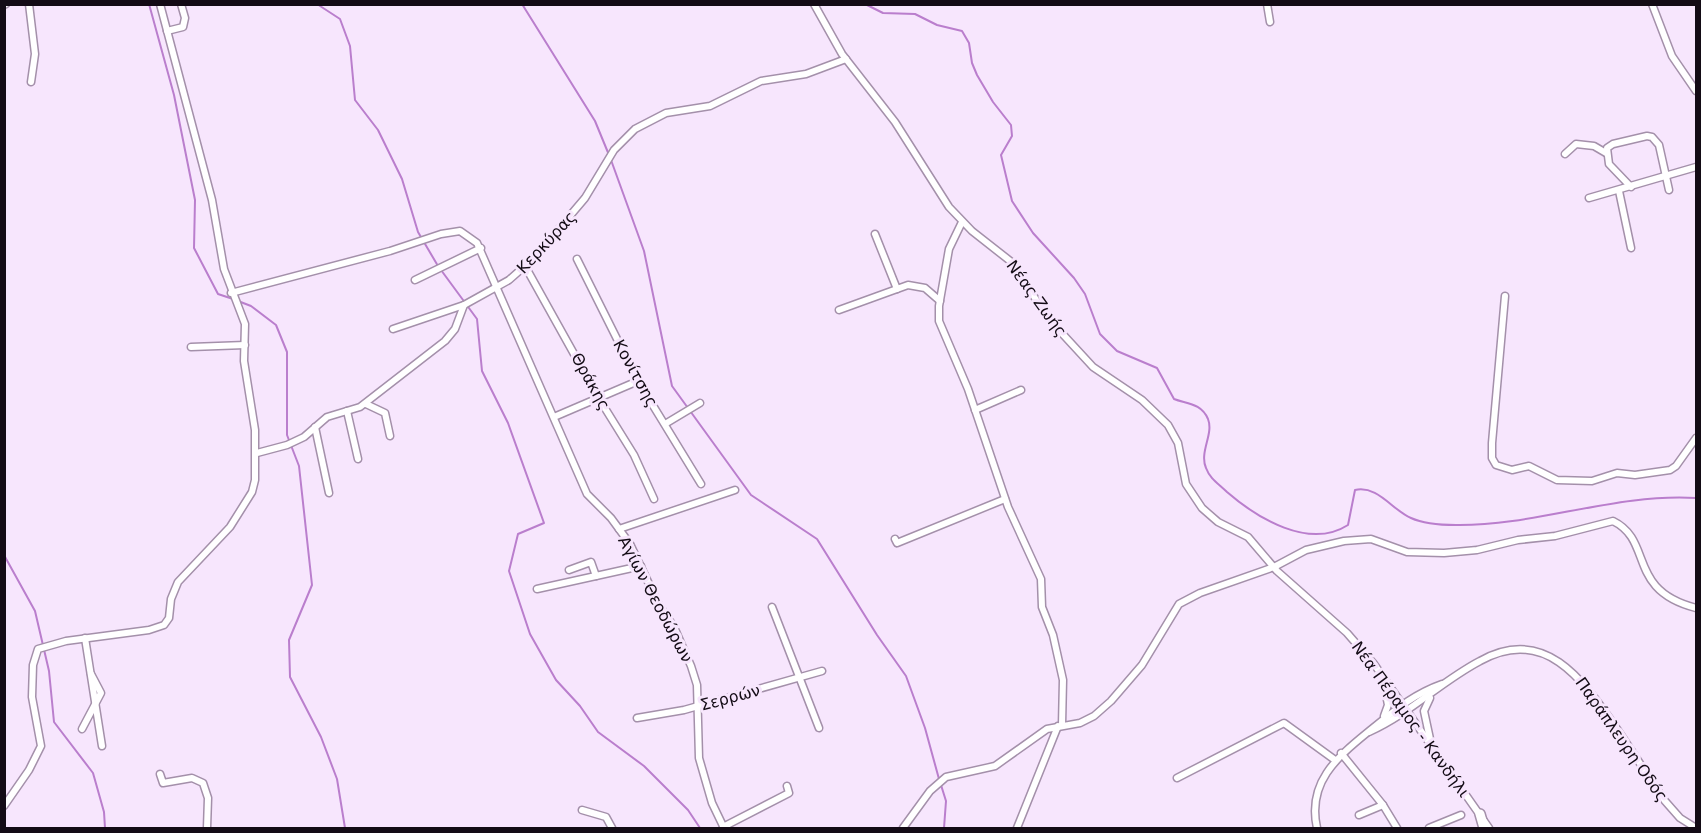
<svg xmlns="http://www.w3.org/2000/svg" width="1701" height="833" viewBox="0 0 1701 833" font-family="'DejaVu Sans',sans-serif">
  <rect width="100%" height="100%" fill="#f7e6fd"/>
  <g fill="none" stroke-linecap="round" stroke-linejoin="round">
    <!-- stream -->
    <g stroke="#ba7ecd" stroke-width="2">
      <polyline points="149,4 174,95 195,200 194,248 218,294 233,299"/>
      <polyline points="317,4 340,19 350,46 355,100 378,130 402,179 418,232 438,266"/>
      <polyline points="522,4 595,121 609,155"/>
      <path d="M865,4L883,13L915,14L937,25L962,31L969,43L972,63L977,75L993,102L1011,125L1012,136L1001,155L1012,201L1033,233L1074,278L1085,294L1100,334L1117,351L1157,368L1174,399C1187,404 1201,403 1208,419C1214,434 1199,452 1206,468C1210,479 1219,484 1227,492C1257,518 1309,550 1348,525L1355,490C1378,485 1392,510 1411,518C1424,524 1441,525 1456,525C1536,526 1615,493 1696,498"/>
      <polyline points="611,160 644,251 672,386 751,495 817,539 877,635 906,676 925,728 939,779"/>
      <polyline points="441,270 477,319 482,371 508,423 544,523 518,534 509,571 530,634 556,680 580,706 598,732 644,766 688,810 700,828"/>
      <polyline points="238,301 251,306 276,325 287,352 287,435 299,466 312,585 289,640 290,677 321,737 337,779 345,828"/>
      <polyline points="4,555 35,611 49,671 54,722 93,773 104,812 105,828"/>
      <polyline points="941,785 946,801 944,828"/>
    </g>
    <!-- minor casing -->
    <g stroke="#a490aa" stroke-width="9">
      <g id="minor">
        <polyline points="29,4 35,54 31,82"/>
        <polyline points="814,4 842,54 895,122 949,207 972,231 1014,264 1046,316 1093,367 1142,400 1168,425 1178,443 1186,484 1202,508 1218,522 1248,537 1277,571 1347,633 1374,664 1489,828"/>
        <polyline points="1267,4 1270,22"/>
        <polyline points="1652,4 1672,56 1696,91"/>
        <polyline points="4,5 6,4"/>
        <polyline points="167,31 183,27 185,18 181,4"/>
        <polyline points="1565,154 1576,144 1594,146 1606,153"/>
        <polyline points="1631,187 1609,164 1607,148 1613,144 1647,136 1652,137 1659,145 1669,190"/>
        <polyline points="1619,191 1631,248"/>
        <polyline points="1589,198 1696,167"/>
        <polyline points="962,222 949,249 939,306 939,321 968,389 1008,507 1041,579 1042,607 1053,635 1063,680 1062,725"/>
        <polyline points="875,234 897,289"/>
        <polyline points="577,259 638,381 701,484"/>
        <polyline points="525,266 598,397 634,455 654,499"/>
        <polyline points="415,280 481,248"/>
        <polyline points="231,293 390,251 441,234 460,231 477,243 587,494 611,518 630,544 659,605 674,627 691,666 697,685 699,758 712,803 724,828"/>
        <polyline points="1505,296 1492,443 1492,458 1496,465 1512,470 1529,466 1557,480 1592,481 1617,473 1635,475 1670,470 1676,466 1696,438"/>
        <polyline points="839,310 908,285 925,288 940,301"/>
        <polyline points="393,329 464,305"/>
        <polyline points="191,347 245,345"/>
        <polyline points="366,404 385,413 390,436"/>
        <polyline points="975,410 1021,390"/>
        <polyline points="347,411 358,459"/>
        <polyline points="554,417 638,381"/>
        <polyline points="665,424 700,403"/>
        <polyline points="315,427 329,493"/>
        <polyline points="257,453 287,445 304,437 327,417 360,407 445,341 455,329 464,305 509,280 535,257 585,198 614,150 635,129 666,113 710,106 761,81 806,74 846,59"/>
        <polyline points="619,529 735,490"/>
        <polyline points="895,539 897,543 1005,499"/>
        <polyline points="569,570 591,562 596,576"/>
        <polyline points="537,589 641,566"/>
        <polyline points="772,607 819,728"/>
        <polyline points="85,638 102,746"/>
        <polyline points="1383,679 1388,705 1384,716"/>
        <polyline points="637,718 684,710 822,671"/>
        <polyline points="82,729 101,693 91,674"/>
        <path d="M1369,732C1411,713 1440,682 1480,661C1546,624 1584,682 1617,729C1633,753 1649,777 1665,801L1680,818L1696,828"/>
        <polyline points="1430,739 1424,711 1430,698"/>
        <polyline points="1341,753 1383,805 1397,828"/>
        <polyline points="160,774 163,783 192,778 203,783 208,798 207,828"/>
        <polyline points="1177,778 1284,723 1335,760"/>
        <polyline points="4,806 29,770 41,746 32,697 33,665 38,649 66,641 149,630 164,625 169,618 171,599 178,582 230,527 252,492 255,480 255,430 244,361 245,324 224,269 212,200 160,4"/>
        <polyline points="582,810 606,817 612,828"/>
        <polyline points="1359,815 1383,805"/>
        <polyline points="723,827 789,793 787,786"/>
        <path d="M903,828L930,791L946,777L995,766L1047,729L1080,723L1094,716L1111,701L1142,665L1179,604L1200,593L1274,567L1306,550L1344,541L1371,539L1407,552L1444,553L1477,550L1518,540L1555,536L1613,521C1654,541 1626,590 1696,608"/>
        <polyline points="1017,828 1058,726"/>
        <path d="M1317,828C1307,783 1336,758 1368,732C1392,713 1411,695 1442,684"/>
        <polyline points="1429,828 1461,815"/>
      </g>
    </g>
    <!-- highway casing -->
    <g stroke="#a490aa" stroke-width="12">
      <polyline id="highway" points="1480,814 1484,828"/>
    </g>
    <!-- minor -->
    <use href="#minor" stroke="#fff" stroke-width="6"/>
    <!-- highway -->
    <use href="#highway" stroke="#fff" stroke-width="9"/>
  </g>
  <g text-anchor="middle" stroke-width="6" stroke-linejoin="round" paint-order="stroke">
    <!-- street labels -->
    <g font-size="16" fill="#130b15" stroke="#f7e6fd">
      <text transform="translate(546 242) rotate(-47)" y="6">Κερκύρας</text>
      <text transform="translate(1037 298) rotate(54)" y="6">Νέας Ζωής</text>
      <text transform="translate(636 373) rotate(61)" y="6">Κονίτσης</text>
      <text transform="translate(591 381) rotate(61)" y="6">Θράκης</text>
      <text transform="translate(656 599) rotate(62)" y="6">Αγίων Θεοδώρων</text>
      <text transform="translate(730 697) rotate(-15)" y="6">Σερρών</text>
      <text transform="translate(1411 719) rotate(54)" y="6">Νέα Πέραμος - Κανδήλι</text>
      <text transform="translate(1622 739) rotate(55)" y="6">Παράπλευρη Οδός</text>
    </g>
  </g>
  <!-- border -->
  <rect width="1701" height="833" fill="none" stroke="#130b15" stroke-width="12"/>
</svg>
